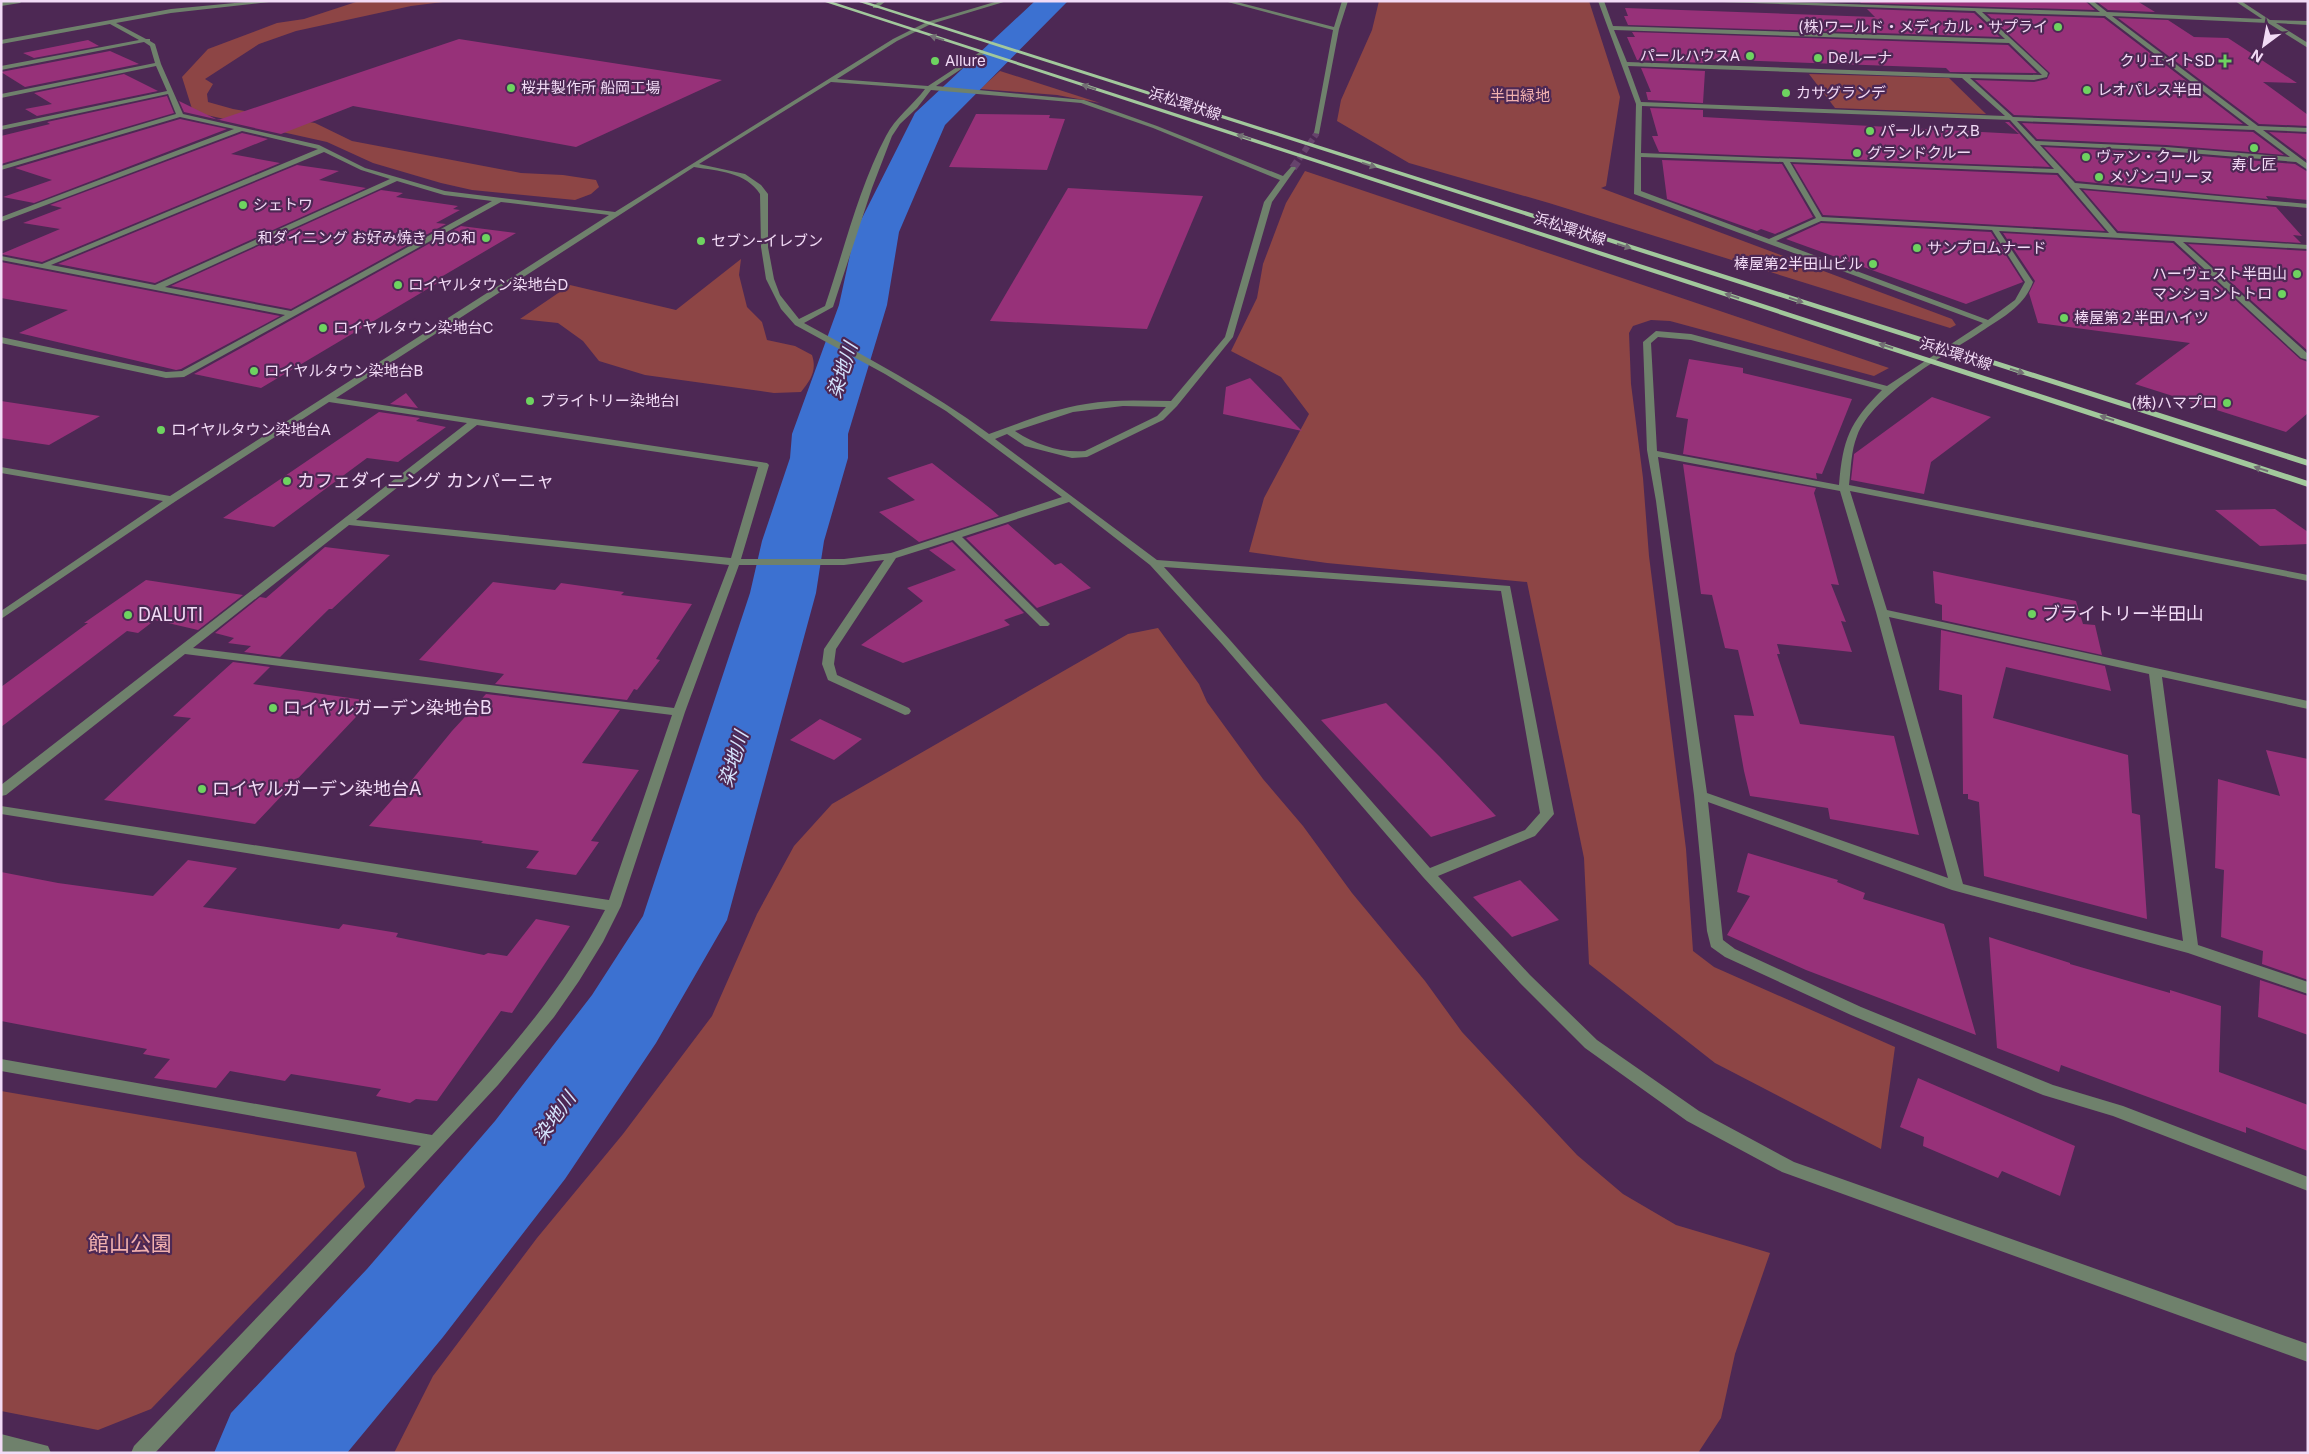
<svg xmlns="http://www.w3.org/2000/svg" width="2309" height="1454" viewBox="0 0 2309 1454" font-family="Inter,'Noto Sans JP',sans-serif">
  <rect width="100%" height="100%" fill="#4d2854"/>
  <!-- green -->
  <g fill="#8d4545">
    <polygon points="359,1 451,1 411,6 296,31 259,44 205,79 213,84 207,94 208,102 233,109 315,123 352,141 521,173 563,175 596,180 599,187 591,194 575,200 472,190 441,183 373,163 327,142 193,112 182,77 208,49 277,23 304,19"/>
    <polygon points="1379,1 1589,1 1620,97 1606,186 1601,188 1952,319 1956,325 1950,328 1549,203 1409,163 1337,121 1341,100 1372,30"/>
    <polygon points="1000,71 1100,103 1057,95 980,89"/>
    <polygon points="1809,74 1949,78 1986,114 1835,108"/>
    <polygon points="1305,171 1889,368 1874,376 1670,321 1651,320 1633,326 1629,333 1631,384 1643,478 1649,556 1686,849 1693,951 1714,967 1895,1047 1881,1149 1715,1063 1589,964 1584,858 1527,582 1327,563 1249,552 1264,498 1309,414 1281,377 1231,351 1257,298 1263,264 1286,203"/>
    <path d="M741,259L739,275L747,307L762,322L767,340L795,346L812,355C817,370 811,380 801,392L774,393L645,375L599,361L583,341L558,323L520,319L570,285L676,310Z"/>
    <polygon points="1158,628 1199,684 1207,702 1263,779 1303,826 1352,893 1425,981 1462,1032 1577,1155 1623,1194 1676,1225 1770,1253 1735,1354 1721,1418 1698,1453 394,1453 433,1376 537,1238 623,1134 712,1016 757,914 794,846 832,804 1128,634"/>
    <polygon points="1,1091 356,1152 365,1187 151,1409 98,1430 1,1411"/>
  </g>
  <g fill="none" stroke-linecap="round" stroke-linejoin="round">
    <!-- river -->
    <polygon fill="#3c71d1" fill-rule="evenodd" points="1035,1 1068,1 945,125 932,155 899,232 887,305 848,434 848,458 824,541 816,593 727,920 656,1043 565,1179 443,1337 347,1453 214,1453 231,1413 367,1269 495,1121 592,995 643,916 750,593 762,541 790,458 792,434 839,305 855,232 915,113"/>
  </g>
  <!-- building -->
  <g fill="#973179">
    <polygon points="1859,1 2085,1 2095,10 1861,3"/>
    <polygon points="2096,1 2137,1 2155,12 2108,10"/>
    <polygon points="1625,8 1875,17 1867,9 1974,13 2000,37 1628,25 1624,16 1628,16"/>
    <polygon points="1987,14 2104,18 2243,124 2014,115 1975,80 2034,82 2047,79 2050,73"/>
    <polygon points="2118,18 2168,20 2194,37 2228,38 2297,83 2263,82 2308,115 2308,126 2259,124"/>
    <polygon points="1632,32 2008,45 2037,73 1950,72 1946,68 1705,59 1705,63 1637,60 1627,37 1635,37"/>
    <polygon points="459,39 722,80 576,147 353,106 281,134 184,112 179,101 218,120"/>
    <polygon points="88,40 99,46 34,58 23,53"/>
    <polygon points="110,51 139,64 25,87 1,72"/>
    <polygon points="1641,68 1705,71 1703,103 1648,100 1646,92 1651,92"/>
    <polygon points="124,74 158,91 37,116 25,109 52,104 34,93"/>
    <polygon points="167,96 174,113 1,164 1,136 50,124 47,122"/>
    <polygon points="1650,108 1703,110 1703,117 2019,134 2005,122 2009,122 2050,167 1659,152 1652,136 1658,136"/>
    <polygon points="976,114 1050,115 1049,118 1065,119 1047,170 949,167"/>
    <polygon points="180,119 227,129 34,203 3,197 52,180 15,168"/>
    <polygon points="2022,123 2253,132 2284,155 2166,145 2037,139"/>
    <polygon points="2269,132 2308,134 2308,161"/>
    <polygon points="242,133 268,139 231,154 280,163 42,262 1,254 60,229 23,223 62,208 50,205"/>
    <polygon points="2044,147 2166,153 2295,164 2308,172 2308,200 2266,196 2268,199 2076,181"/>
    <polygon points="1662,160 1782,164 1813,217 1775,234 1761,229 1757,231 1667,199"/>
    <polygon points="1793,164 2057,175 2105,231 1823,215"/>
    <polygon points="297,165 339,171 319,180 366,188 155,283 58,264"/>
    <polygon points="1068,188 1203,196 1147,329 990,321"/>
    <polygon points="381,190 403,193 396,197 458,206 453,209 460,210 436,223 446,224 291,309 171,286"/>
    <polygon points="2083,190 2276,207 2302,236 2293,235 2301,243 2118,231"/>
    <polygon points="1821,223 1991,232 2023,282 1966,304 1786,239"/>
    <polygon points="461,226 516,233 436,280 441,281 261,388 194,374"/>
    <polygon points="2003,233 2173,243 2300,359 2308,362 2308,413 2286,432 2135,384 2190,343 2038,323 2029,293 2035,281"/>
    <polygon points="2188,244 2308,251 2308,351"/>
    <polygon points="1,262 280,316 181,369 176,370 19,333 68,310 1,298"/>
    <polygon points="1689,359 1743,368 1743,373 1852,399 1822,474 1816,473 1817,479 1683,454 1688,419 1676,417"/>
    <polygon points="1250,378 1302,431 1223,414 1226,387"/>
    <polygon points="406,393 418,408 390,404"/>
    <polygon points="1932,397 1991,417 1931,462 1924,494 1851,480 1854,454"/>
    <polygon points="1,401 100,416 49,445 1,438"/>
    <polygon points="379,412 420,418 416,421 446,427 398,462 367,458 274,527 223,518"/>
    <polygon points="932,463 991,509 999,516 919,542 879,512 915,500 887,478"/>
    <polygon points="1683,464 1816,488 1814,493 1839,585 1831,584 1846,622 1841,621 1852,652 1777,644 1780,654 1777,654 1800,724 1894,736 1919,835 1830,819 1828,808 1750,796 1744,771 1734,715 1754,716 1738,650 1725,648 1712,595 1701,594"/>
    <polygon points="2275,509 2308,532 2308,544 2260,546 2215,510"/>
    <polygon points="1008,524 1055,565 1061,563 1091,588 1037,608 966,538"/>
    <polygon points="952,542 1024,613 1004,620 1010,625 903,663 861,645 923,601 907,588 956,570 929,550"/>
    <polygon points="325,547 390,555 332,609 329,609 280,657 244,652 251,646 228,643 234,638 215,633 260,597 266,598"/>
    <polygon points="1933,571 2076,601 2083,624 2095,625 2102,655 1942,620 1942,605 1935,603"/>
    <polygon points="146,580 243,595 198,630 155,620 138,633 127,631 1,727 1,687 88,623 84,623"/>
    <polygon points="493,582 555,590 561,583 624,592 621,595 692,604 656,659 660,660 637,690 634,689 627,700 495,684 504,674 419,660"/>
    <polygon points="1941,630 2105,666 2111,691 2006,667 1993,718 2128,755 2132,813 2140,815 2147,919 1984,876 1979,802 1968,799 1968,794 1963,794 1962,695 1939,690"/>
    <polygon points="233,662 270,667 253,684 371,701 255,824 104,800 191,718 173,716"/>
    <polygon points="486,694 620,710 582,763 639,770 591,841 599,842 576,875 526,868 539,851 481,843 483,841 369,826 399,792 402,792 452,731"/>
    <polygon points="1386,703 1440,757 1496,816 1431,837 1321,720"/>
    <polygon points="820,719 862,739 834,760 790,740"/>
    <polygon points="2266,750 2308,759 2308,980 2262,964 2263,951 2221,937 2224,870 2215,868 2218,779 2280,796"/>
    <polygon points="1748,853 1838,880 1837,882 1865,893 1863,899 1944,924 1976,1035 1806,970 1727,935 1750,896 1737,892"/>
    <polygon points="188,860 237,868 203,907 339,929 343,924 398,933 396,937 484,955 488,953 507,956 536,919 570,926 512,1013 501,1011 437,1101 416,1099 410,1103 376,1096 381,1089 291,1074 285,1081 230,1071 216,1088 154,1078 170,1059 143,1054 147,1049 1,1021 1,872 58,883 153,896"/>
    <polygon points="1520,880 1559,920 1512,937 1473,897"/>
    <polygon points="1989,937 2070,963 2070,964 2170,993 2170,990 2221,1006 2219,1072 2308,1105 2308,1151 2246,1127 2246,1133 2061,1065 2059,1072 1997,1048"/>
    <polygon points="2260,980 2308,996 2308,1035 2258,1017"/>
    <polygon points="1918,1078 2075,1146 2060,1196 2002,1171 1998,1178 1923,1146 1924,1137 1900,1127"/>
  </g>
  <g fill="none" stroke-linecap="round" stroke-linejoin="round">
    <!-- minor-tunnel-far1 -->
    <polyline stroke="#66436c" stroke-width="6" stroke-dasharray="6 3" stroke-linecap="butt" points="1299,159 1317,133"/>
    <!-- minor-tunnel -->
    <polyline stroke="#66436c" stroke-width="8" stroke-dasharray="8 4" stroke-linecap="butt" points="1293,168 1300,158"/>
    <!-- minor -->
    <g fill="#6f816c" fill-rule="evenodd">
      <polygon points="22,1 20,3 1,6 1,2"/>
      <path d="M257,1H278L171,13L116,23L146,39H150V41L155,44L161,64L183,114L319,145L365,168L445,191L615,212L893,39L927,22L998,1H1007L931,24L897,41L837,79L928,86L983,50L985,53L936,86L1084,100L1157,126L1283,176L1291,167H1295L1296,168L1272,202L1233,337L1177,406L1163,420L1087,457L1072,458L1025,446L1007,434L995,439L1157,560L1510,586L1554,814L1535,836L1438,876L1530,975L1597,1040L1699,1111L1794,1162L2308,1344V1362L1782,1172L1687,1121L1585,1048L1520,983L1423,877L1222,644L1150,565L1069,502L962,537L1048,622L1050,624L1048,626H1040L953,540L896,558L836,649L834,664L837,675L909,708L911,711L909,714L905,715L828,680L822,664L824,649L884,560L844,565H739L685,712L621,906L603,942L579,981L554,1017L498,1085L155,1453H131L134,1446L421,1146L1,1071V1059L432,1135C497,1065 561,995 605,910L1,814V806L609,900L672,715L185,654L6,795L1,796V785L467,423L329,402L176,501L1,619V611L163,501L1,473V467L170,496L609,215L501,202L184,377L166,378L1,343V337L166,372L182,371L285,315L1,260V256L42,264L318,149L242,131L1,222V217L234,129L180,117L1,170V166L176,114L168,94L1,130V126L167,91L156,66L1,98V94L155,63L150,46L144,42L1,70V66L139,40L110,24L1,44V40L171,9ZM831,82L925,89C913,105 895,118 886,136C859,187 844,250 825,306L799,319L780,295L774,279L768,247V194L761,185L745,174L699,164ZM931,90L1081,103L1153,128L1280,180L1264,202L1225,337L1171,401C1143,401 1114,399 1086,404C1052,409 1021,423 989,434C931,391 868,358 804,323L833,307L872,188L892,136L900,124L917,108ZM324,152L361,170L390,179L155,285L51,265ZM694,167C718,171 746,172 760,194L761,247L766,279L781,309L795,325L885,374L946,411L1062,497L891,553L844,559H741L769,465L767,463L336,398ZM397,181L444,195L492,201L291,311L165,287ZM1123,406L1166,407L1157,416L1085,451C1060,453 1035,444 1015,431L1073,412ZM477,425L758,467L731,558L356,520ZM349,525L729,565L674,708L193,648ZM1164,567L1501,591L1540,813L1525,830L1430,868L1230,640Z"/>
      <polygon points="880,1 886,1 877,8 873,8 873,6"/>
      <polygon points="1224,1 1233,1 1334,27 1342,1 1348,1 1339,29 1319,134 1314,133 1333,30"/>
      <path d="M1598,1H1604L1613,26L2005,39L1975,11L1693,1H1752L2100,12L2087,1H2093L2107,12L2262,19L2235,1H2241L2270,20L2308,21V25L2276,23L2308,43V48L2268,23L2112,16L2258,126L2308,128V132L2263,130L2308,164V170L2296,162L2166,151L2040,145L2075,183L2308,204V208L2079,188L2117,233L2308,245V249L2183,242L2308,354V360L2301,358L2174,241L1999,231L2033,282C2025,304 2007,315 1988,327C1950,353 1873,393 1857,436C1851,451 1851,468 1849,485L2308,575V581L1850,491L1887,610L2308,701V709L2162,677L2198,945L2308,982V994L2188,953L1952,890L1708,802L1723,940L1735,949L1861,1007L2053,1085L2123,1106L2308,1177V1191L2113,1116L2043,1095L1851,1015L1725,957L1711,947L1707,931L1694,795L1656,501L1647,450L1643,342L1656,331L1691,334L1887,386L1983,323L1634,194L1636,104ZM1982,12L2105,16L2249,126L2013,117L1970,78L2034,80L2047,77L2048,73ZM1614,30L2009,43L2042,75L1964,74L1627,62ZM1628,66L1962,78L2005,116L1641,102ZM1642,106L2010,120L2054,169L1641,153ZM2017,121L2254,130L2290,157L2166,147L2036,141ZM1641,157L1783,162L1816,218L1769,239L1641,191ZM1790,162L2058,173L2109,233L1822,217ZM1821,221L1992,230L2025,282L2015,300L1988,320L1776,241ZM1658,337L1691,340L1882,390C1849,423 1843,439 1839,485L1657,451L1651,343ZM1658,457L1840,491L1876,612L1948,878L1707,793ZM1889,617L2149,674L2183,941L1963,884Z"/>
      <polygon points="1,1434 48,1446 51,1453 1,1453"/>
    </g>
    <!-- major -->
    <g fill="#a2c89c" fill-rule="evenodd">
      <polygon points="822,1 830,1 2308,481 2308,487"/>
      <polygon points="856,1 864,1 2308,460 2308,466"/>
    </g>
  </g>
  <!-- one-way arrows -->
  <defs><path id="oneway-solid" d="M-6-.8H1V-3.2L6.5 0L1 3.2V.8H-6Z" transform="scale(1.25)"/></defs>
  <g fill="#737074">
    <use href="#oneway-solid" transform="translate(937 38) rotate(-162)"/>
    <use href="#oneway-solid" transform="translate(1089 87) rotate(-162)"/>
    <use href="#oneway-solid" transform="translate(1244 137) rotate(-162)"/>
    <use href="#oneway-solid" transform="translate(1369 165) rotate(18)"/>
    <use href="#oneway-solid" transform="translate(1624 246) rotate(18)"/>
    <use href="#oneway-solid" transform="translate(1732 296) rotate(-162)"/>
    <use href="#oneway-solid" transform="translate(1796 300) rotate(18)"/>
    <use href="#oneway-solid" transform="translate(1886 346) rotate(-162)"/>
    <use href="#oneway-solid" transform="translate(2017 371) rotate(18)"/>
    <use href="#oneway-solid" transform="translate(2107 418) rotate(-162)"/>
    <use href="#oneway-solid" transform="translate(2261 469) rotate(-162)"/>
  </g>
  <!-- markers -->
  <g fill="#6ed360" stroke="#4d2854" stroke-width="2">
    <circle cx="2058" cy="27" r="5"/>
    <circle cx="1750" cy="56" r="5"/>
    <circle cx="1818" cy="58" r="5"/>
    <circle cx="935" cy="61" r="5"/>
    <path d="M2222.5 53.5h5v5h5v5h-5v5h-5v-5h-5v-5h5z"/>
    <circle cx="511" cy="88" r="5"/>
    <circle cx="2087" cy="90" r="5"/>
    <circle cx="1786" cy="93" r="5"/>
    <circle cx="1870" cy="131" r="5"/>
    <circle cx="2254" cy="148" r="5"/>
    <circle cx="1857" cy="153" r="5"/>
    <circle cx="2086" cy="157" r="5"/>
    <circle cx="2099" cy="177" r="5"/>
    <circle cx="243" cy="205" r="5"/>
    <circle cx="486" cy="238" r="5"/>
    <circle cx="701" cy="241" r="5"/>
    <circle cx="1917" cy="248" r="5"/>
    <circle cx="1873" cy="264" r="5"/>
    <circle cx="2297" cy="274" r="5"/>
    <circle cx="398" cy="285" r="5"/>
    <circle cx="2282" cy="294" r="5"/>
    <circle cx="2064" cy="318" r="5"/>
    <circle cx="323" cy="328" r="5"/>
    <circle cx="254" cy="371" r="5"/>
    <circle cx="530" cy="401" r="5"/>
    <circle cx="2227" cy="403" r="5"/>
    <circle cx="161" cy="430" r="5"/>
    <circle cx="287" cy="481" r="5"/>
    <circle cx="2032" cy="614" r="5"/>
    <circle cx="128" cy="615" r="5"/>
    <circle cx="273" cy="708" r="5"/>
    <circle cx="202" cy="789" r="5"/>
  </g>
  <g text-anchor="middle" stroke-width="4.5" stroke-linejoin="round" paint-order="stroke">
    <!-- far-poi labels -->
    <g font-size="15" fill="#f2dbf6" stroke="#4d2854" text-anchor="start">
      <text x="2048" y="32" text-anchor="end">(株)ワールド・メディカル・サプライ</text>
      <text x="1740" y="61" text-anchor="end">パールハウスA</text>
      <text x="1828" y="63">Deルーナ</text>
      <text x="945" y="66">Allure</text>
      <text x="2215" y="66" text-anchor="end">クリエイトSD</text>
      <text x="521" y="93">桜井製作所 船岡工場</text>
      <text x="2097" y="95">レオパレス半田</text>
      <text x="1796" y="98">カサグランデ</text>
      <text x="1880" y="136">パールハウスB</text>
      <text x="1867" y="158">グランドクルー</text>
      <text x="2096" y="162">ヴァン・クール</text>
      <text x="2254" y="170" text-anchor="middle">寿し匠</text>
      <text x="2109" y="182">メゾンコリーヌ</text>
      <text x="253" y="210">シェトワ</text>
      <text x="476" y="243" text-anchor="end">和ダイニング お好み焼き 月の和</text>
      <text x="711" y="246">セブン-イレブン</text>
      <text x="1927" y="253">サンプロムナード</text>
      <text x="1863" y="269" text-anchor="end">棒屋第2半田山ビル</text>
      <text x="2287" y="279" text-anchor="end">ハーヴェスト半田山</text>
      <text x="408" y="290">ロイヤルタウン染地台D</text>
      <text x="2272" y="299" text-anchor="end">マンショントトロ</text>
      <text x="2074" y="323">棒屋第２半田ハイツ</text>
      <text x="333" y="333">ロイヤルタウン染地台C</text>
      <text x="264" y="376">ロイヤルタウン染地台B</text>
      <text x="540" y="406">ブライトリー染地台Ⅰ</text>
      <text x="2217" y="408" text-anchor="end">(株)ハマプロ</text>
      <text x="171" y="435">ロイヤルタウン染地台A</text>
    </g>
    <!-- far-park labels -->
    <g font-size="15" fill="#f2b1af" stroke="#4d2854">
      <text x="1520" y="101">半田緑地</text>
    </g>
    <!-- far-street labels -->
    <g font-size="15" fill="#f2dbf6" stroke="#4d2854">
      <text transform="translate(1185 104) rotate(18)" y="5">浜松環状線</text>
      <text transform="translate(1570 229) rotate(18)" y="5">浜松環状線</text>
      <text transform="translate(1956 354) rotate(18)" y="5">浜松環状線</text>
    </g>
    <!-- poi labels -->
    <g font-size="18" fill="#f2dbf6" stroke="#4d2854" text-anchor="start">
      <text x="297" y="487">カフェダイニング カンパーニャ</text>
      <text x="2042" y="620">ブライトリー半田山</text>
      <text x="138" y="621">DALUTI</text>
      <text x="283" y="714">ロイヤルガーデン染地台B</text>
      <text x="212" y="795">ロイヤルガーデン染地台A</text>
    </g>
    <!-- water labels -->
    <g font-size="19" font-style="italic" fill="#d6e5fe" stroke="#4d2854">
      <text transform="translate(842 370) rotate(-72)" y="7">染地川</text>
      <text transform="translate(733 759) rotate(-73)" y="7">染地川</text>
      <text transform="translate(554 1117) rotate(-54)" y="7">染地川</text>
    </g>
    <!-- near-park labels -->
    <g font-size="21" fill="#f2b1af" stroke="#4d2854">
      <text x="130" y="1251">館山公園</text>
    </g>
  </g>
  <!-- border -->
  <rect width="2309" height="1454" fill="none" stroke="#f2dbf6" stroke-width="5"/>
  <!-- north arrow -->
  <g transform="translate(2264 45) rotate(212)" stroke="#4d2854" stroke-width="4" paint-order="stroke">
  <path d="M0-4L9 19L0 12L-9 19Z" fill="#f2dbf6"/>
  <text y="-8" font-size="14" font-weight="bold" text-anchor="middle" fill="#f2dbf6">N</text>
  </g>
</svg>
